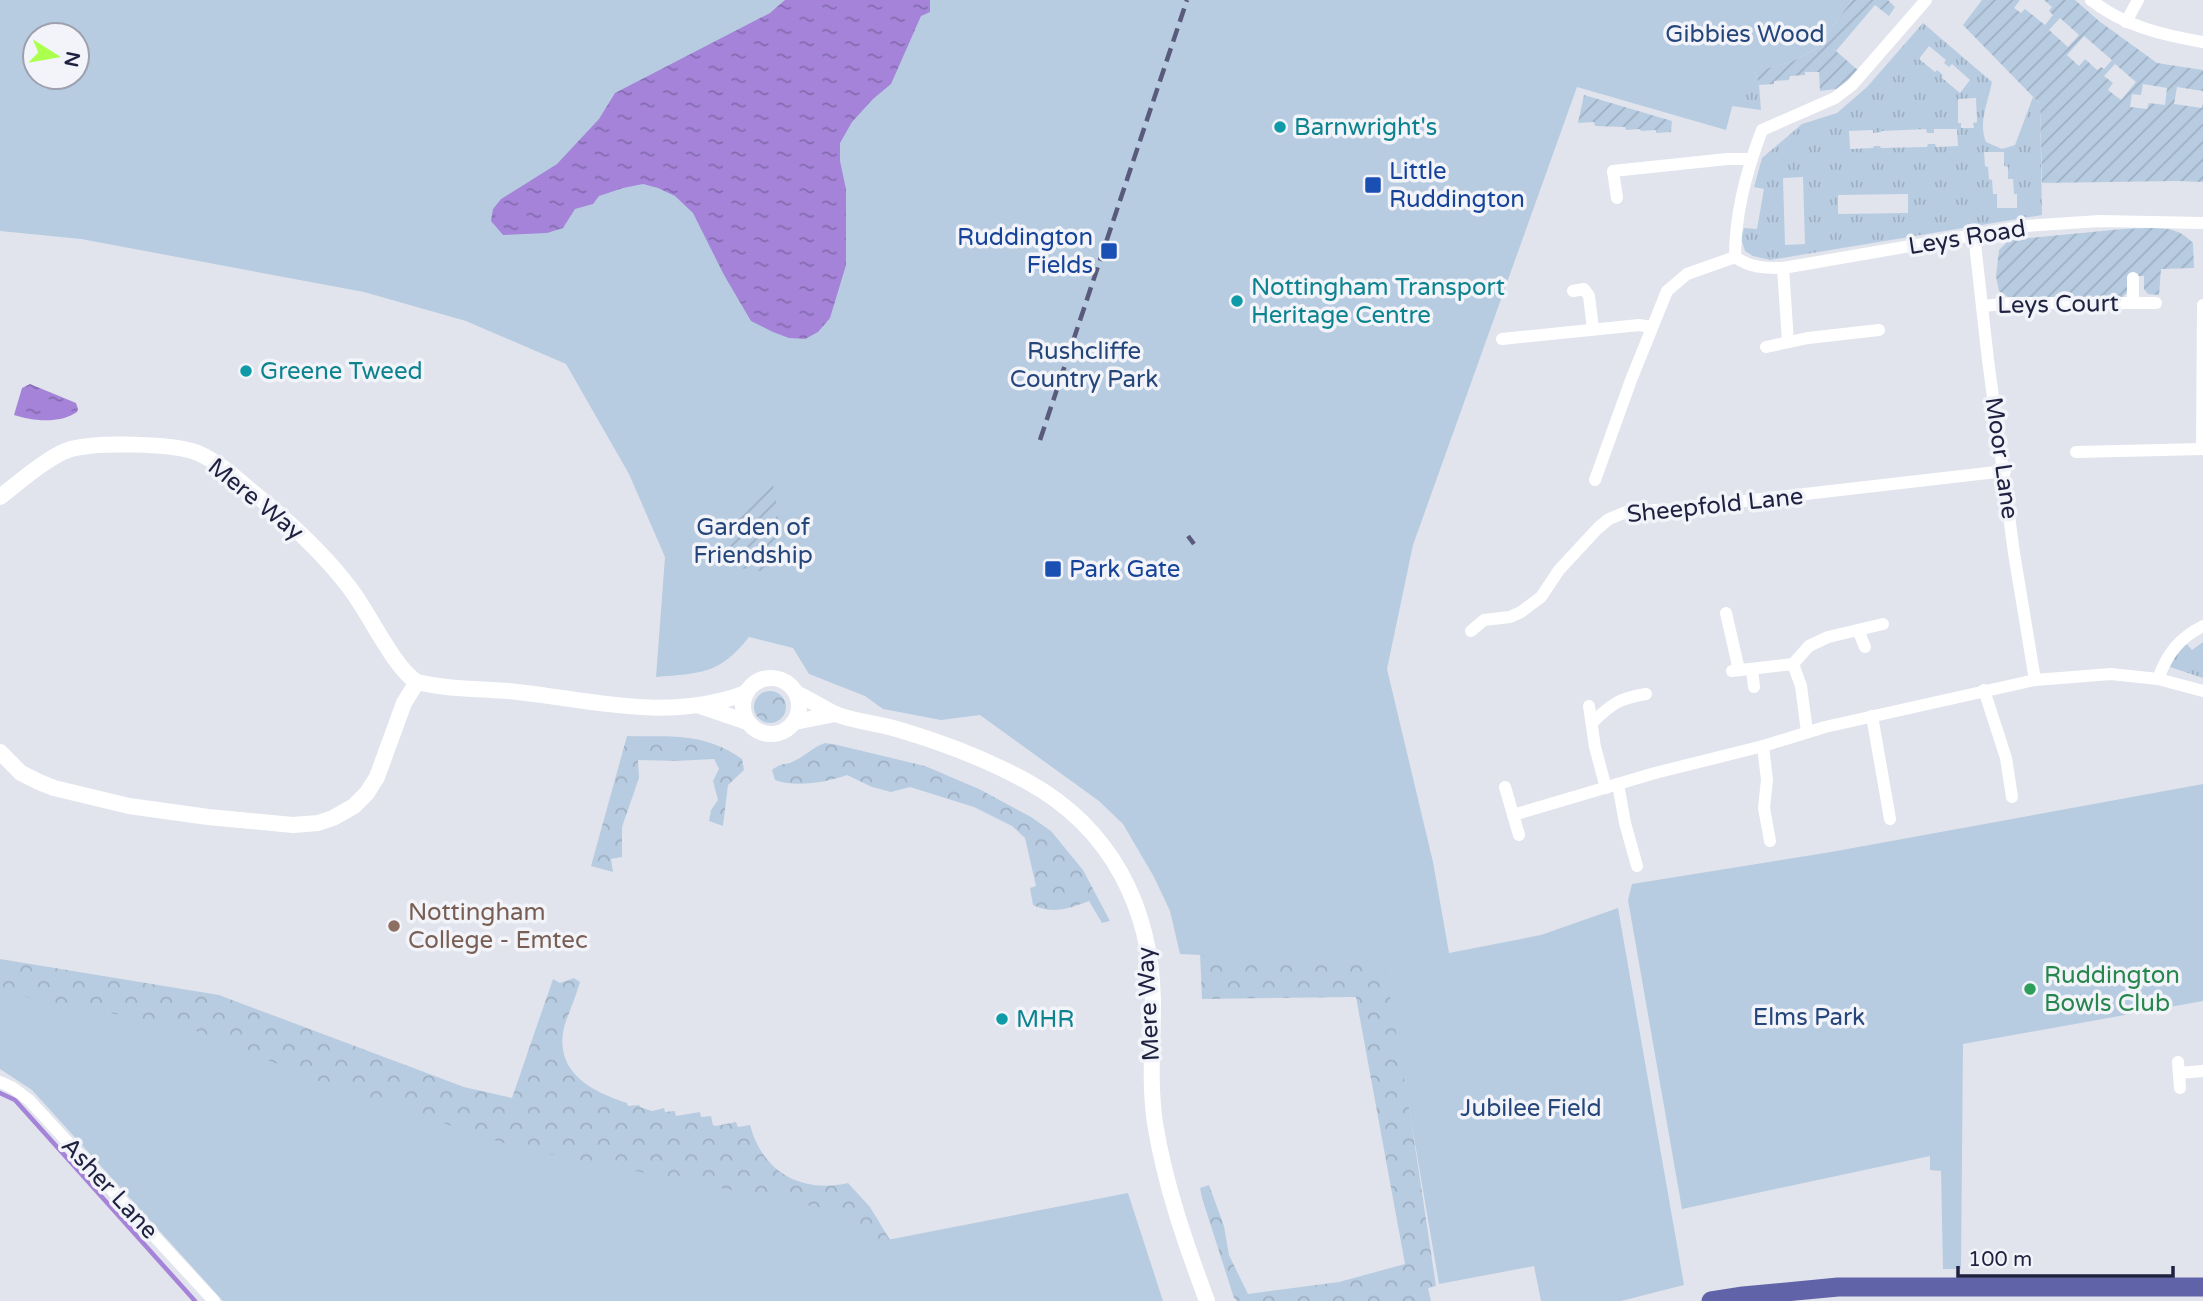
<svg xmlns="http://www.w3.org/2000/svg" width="2203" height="1301" viewBox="0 0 2203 1301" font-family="'Varela Round',sans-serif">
  <defs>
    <pattern id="grass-tufts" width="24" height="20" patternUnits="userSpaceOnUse" patternTransform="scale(1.75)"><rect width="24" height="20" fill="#b8cce1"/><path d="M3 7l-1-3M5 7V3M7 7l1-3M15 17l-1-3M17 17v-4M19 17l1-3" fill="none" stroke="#9eafc2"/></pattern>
    <pattern id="forest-crowns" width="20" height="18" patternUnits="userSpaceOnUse" patternTransform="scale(1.75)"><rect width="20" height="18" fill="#b8cce1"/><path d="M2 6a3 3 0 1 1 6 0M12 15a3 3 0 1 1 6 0" fill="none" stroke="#9eafc2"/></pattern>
    <pattern id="garden-furrows" width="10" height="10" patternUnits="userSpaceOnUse" patternTransform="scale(1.75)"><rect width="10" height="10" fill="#b8cce1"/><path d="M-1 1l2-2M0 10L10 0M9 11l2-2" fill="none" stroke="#9eafc2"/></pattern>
    <pattern id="water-ripples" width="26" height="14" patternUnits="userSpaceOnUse" patternTransform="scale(1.75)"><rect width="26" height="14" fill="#a483d8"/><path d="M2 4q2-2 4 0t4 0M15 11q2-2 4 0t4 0" fill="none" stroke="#856bb1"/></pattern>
  </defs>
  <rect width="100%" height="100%" fill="#e1e4ed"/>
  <!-- grass -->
  <g fill="url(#grass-tufts)" fill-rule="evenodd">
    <path d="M1923,23L1992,82C1988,103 1978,122 1986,142L2002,149L2015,145L2033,97L2040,104L2042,215L1770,260L1753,256L1745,251L1741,238L1744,228L1757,229L1764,189L1754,187L1762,158L1802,124L1837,113L1867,87ZM1929,46L1946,60L1944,63L1949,67L1952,64L1970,80L1960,93L1941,77L1943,75L1937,70L1935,72L1919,59ZM1976,98L1977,122L1973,123L1974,128H1961V123H1958V99ZM1926,129L1927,133H1934V129H1957L1958,146L1936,147L1935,144H1928L1927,147L1881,148L1880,146H1874L1873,148L1850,149L1849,131L1873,130V133L1881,132V131ZM1984,152H2004V166L2008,167V179H2013L2014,194H2017V208H1997V194H1993L1992,180L1989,179L1988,167L1985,166ZM1803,177L1805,244L1785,245L1783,178ZM1908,194V213L1838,214V195Z"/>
    <polygon points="1755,72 1759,85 1761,110 1732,106 1739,76"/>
    <polygon points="2185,642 2192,650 2203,642 2203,678 2170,667 2171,661"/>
  </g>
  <!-- forest -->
  <g fill="url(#forest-crowns)">
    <circle cx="770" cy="707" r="16"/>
    <path d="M627,736C671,737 704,732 742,759L744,770L728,785L723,826L709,821L711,810L718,800L713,781L719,769L714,759L676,761L638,760L639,778L622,827V857L611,859L613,872L591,866Z"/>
    <path d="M825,743L833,744L925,766L979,789L1031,817L1051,831L1083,870L1110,921L1102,923L1089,901C1070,908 1053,915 1033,905L1030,888L1036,886L1025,838L1012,826L974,807L910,787L891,792L872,787L847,775C828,782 795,788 775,780L772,770C784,761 785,766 794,761C805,756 813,747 825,743Z"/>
    <polygon points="1199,930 1350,941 1392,965 1388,966 1436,1286 1428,1288 1431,1301 1237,1301 1234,1298 1202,1198 1200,1188 1209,1185 1224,1226 1229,1255 1248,1294 1339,1282 1405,1264 1356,997 1202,999"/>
    <path d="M0,959L219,995L464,1087L512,1098L553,979L560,983L574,978L580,982C576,996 570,1010 565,1024C552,1070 589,1091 627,1103L628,1106L639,1105L640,1107L652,1111L664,1108L665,1112L675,1111L676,1116L700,1112L701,1117L711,1116L713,1125L716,1126L736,1122L738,1127L750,1125C762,1171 801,1194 848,1183L870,1207L890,1240L1163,1301H497L0,1012Z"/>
  </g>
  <!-- park -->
  <g fill="#b8cce1" fill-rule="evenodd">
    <path d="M0,0H1852L1816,49L1793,61L1740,77L1726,130L1577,87L1413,545L1387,669L1433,862L1449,953L1541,935L1618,908L1684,1285L1621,1301H1541L1534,1266L1439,1284L1384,962L1365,963L1180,954L1170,911L1154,877L1123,824L1099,801L980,715L941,720L883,709L865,696L809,674L793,648L749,637C719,675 701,673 656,677L665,557L629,474L566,364L466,321L364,292L81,239L0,231ZM35,35H77V77H35Z"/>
    <polygon points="2203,784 2203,1001 1963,1044 1961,1269 1943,1269 1941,1171 1930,1170 1930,1156 1682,1209 1628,900 1632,884 1831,852"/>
    <polygon points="0,992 189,1028 329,1085 518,1148 822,1208 882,1241 1128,1193 1163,1301 223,1301 32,1090 0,1069"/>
  </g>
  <!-- garden -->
  <g fill="url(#garden-furrows)" fill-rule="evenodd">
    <polygon points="1852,0 1888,0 1895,7 1889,16 1875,5 1836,51 1859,71 1836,89 1820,91 1819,72 1805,72 1805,75 1790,76 1789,80 1774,81 1774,84 1759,85 1755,72 1793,61 1816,49"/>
    <path d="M1982,0H2020L2014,8L2021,13L2025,9L2045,25L2053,15L2049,11L2052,7L2044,0H2075L2099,21L2157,63L2203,70V91L2177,87L2174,104L2202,108L2203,102V182L2177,181L2042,183L2040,104L1963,25ZM2060,18L2079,35L2068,47L2049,30ZM2084,36L2112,60L2104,69L2101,67L2097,70L2085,59L2079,66L2067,55ZM2115,64L2136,82L2121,100L2108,90L2113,83L2104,76ZM2143,84L2167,88L2165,105L2149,103L2147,109L2130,107L2132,94L2141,95Z"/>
    <polygon points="1584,95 1672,121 1671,132 1656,133 1656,130 1641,131 1640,129 1626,130 1625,127 1595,126 1594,122 1578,123"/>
    <path d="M2147,228C2167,228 2178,228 2193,243L2194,268L2161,269L2159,295L2148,294L2144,289V276H2127L2128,291L2123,297H2008L1999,291L1996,276L1999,250L2009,240L2123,229Z"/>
    <path d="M770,474C780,508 781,538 774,573L725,566L727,549L719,546Z"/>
  </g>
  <!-- water -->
  <g fill="url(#water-ripples)">
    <polygon points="785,0 930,0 930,12 921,16 891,84 873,99 852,122 840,143 840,161 846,189 846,265 830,318 818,332 805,339 789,338 773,332 751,321 724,275 693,213 675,196 658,188 643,184 623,188 599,196 593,204 575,209 563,228 547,233 503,235 491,221 493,209 501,199 557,164 599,119 615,93 770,13"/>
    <path d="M30,384L76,403L78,409L77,412C60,424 32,421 14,415L22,388Z"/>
  </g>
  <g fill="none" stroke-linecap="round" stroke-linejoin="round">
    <!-- stream -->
    <polyline stroke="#a483d8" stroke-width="4.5" points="0,1093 15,1100 195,1301"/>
    <!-- street -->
    <g stroke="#fff" stroke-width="12">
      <path d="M2091,0C2124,26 2162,35 2203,42"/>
      <polyline points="2126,22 2138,0"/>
      <polyline points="1617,198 1613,171 1727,159 1751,159"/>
      <polyline points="1974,235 1988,360 2014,553 2035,680"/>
      <path d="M1735,257C1751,268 1764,268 1783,268L2026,226L2100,221L2203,223"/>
      <path d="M1735,257C1735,214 1747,169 1762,130L1835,98L1852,85L1926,0"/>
      <polyline points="1783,268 1788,342"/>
      <polyline points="1573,291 1584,289 1589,296 1593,329"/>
      <polyline points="2133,303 2133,278"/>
      <polyline points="1982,306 2016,303 2156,303"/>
      <polyline points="1502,339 1639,325 1651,327"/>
      <polyline points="1766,347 1808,338 1879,330"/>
      <polyline points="2202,449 2203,305"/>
      <polyline points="2076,452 2203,449"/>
      <polyline points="1595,480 1631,380 1667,291 1687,274 1735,257"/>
      <polyline points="1726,613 1739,670"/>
      <polyline points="1858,630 1865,647"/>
      <polyline points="1471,631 1484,620 1510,617 1521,612 1541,597 1559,570 1598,528 1609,519 1631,510 1666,510 2005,471"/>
      <polyline points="1793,664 1809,646 1828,637 1883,624"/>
      <polyline points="1752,669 1754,687"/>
      <polyline points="1732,671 1793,664 1801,686 1807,732"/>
      <path d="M2158,679C2167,654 2179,638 2203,626"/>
      <polyline points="1984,690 2006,758 2012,797"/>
      <polyline points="1589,706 1595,747 1606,788"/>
      <polyline points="1872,716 1890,819"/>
      <path d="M1592,723C1611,704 1620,698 1646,694"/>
      <polyline points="1763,746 1767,780 1764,808 1770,841"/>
      <polyline points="1618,784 1625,823 1637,866"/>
      <polyline points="1505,787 1519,835"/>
      <polyline points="1513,815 1655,773 1763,746 1825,727 2035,680 2111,674 2158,679 2203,691"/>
      <polyline points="2178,1062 2180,1088"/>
      <polyline points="2179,1073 2203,1071"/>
      <polyline points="0,1082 13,1088 29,1100 214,1301"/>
    </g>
    <!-- secondary -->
    <g stroke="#fff" stroke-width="16">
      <path d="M0,497C18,483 50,455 71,449C97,442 173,443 198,453C218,462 234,476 250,490C286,519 321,550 349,587C369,612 393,667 417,682L404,703L377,777L367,793L354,806L333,818L318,823L293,825L208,817L129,806L54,788L39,782L21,773L0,752"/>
      <circle cx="771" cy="706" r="28"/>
      <path d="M417,682C450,690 475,688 508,691C590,699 665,723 746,693"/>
      <path d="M796,693C809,699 821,707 833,713C854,722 879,723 900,730C944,743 988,760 1028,782C1111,828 1151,907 1153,1001C1153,1042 1149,1082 1155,1123C1165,1185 1185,1242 1207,1301"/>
      <polyline points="700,706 747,722"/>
      <polyline points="795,722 835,714"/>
    </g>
    <!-- primary -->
    <polyline stroke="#6163a8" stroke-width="19" points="1711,1301 1743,1296 1838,1287 2203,1287"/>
    <!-- rail -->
    <g stroke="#5a5b7c" stroke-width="4.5" stroke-dasharray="14 7" stroke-linecap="butt">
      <polyline points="1040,440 1187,0"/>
      <polyline points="1188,536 1194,544"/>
    </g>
  </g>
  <!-- markers -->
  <g fill="#0f9aa8" stroke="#f2f4f9" stroke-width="2.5">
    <circle cx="1280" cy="127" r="7"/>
    <circle cx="1237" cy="301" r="7"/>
    <circle cx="246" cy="371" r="7"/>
    <circle cx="1002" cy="1019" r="7"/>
  </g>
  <g fill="#1a4fb4" stroke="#f2f4f9" stroke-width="2.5">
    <rect x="1364" y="176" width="18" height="18" rx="3.5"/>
    <rect x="1100" y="242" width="18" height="18" rx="3.5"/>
    <rect x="1044" y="560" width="18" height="18" rx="3.5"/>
  </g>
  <circle fill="#8d6e63" stroke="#f2f4f9" stroke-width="2.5" cx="394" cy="926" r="7"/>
  <circle fill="#2e9e5b" stroke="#f2f4f9" stroke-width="2.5" cx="2030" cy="989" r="7"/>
  <g text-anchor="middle" stroke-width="7" stroke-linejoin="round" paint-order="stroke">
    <!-- park labels -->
    <g font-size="24" fill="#25467b" stroke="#f2f4f9">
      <text x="1745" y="42">Gibbies Wood</text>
      <text x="1084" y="359">Rushcliffe<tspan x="1084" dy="28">Country Park</tspan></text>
      <text x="753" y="535">Garden of<tspan x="753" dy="28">Friendship</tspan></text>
      <text x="1809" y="1025">Elms Park</text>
      <text x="1531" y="1116">Jubilee Field</text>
    </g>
    <!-- culture labels -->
    <g font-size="24" fill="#0d838f" stroke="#f2f4f9" text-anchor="start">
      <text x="1294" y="135">Barnwright's</text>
      <text x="1251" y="295">Nottingham Transport<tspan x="1251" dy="28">Heritage Centre</tspan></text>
      <text x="260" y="379">Greene Tweed</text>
      <text x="1016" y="1027">MHR</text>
    </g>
    <!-- transit labels -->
    <g font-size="24" fill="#164399" stroke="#f2f4f9" text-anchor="start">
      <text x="1389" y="179">Little<tspan x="1389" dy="28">Ruddington</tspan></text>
      <text x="1093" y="245" text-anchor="end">Ruddington<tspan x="1093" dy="28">Fields</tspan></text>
      <text x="1069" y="577">Park Gate</text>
    </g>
    <!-- street labels -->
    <g font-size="24" fill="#1f2140" stroke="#f2f4f9">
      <text transform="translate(1967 237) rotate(-9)" y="8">Leys Road</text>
      <text transform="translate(2058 304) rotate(-1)" y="8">Leys Court</text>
      <text transform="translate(2002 458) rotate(82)" y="8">Moor Lane</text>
      <text transform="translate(256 499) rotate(39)" y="8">Mere Way</text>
      <text transform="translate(1715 505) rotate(-6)" y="8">Sheepfold Lane</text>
      <text transform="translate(1148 1004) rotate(-93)" y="8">Mere Way</text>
      <text transform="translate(110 1188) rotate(47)" y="8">Asher Lane</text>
    </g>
    <!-- education labels -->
    <g font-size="24" fill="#785e54" stroke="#f2f4f9" text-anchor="start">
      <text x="408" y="920">Nottingham<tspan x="408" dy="28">College - Emtec</tspan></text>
    </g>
    <!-- leisure labels -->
    <g font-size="24" fill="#27864d" stroke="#f2f4f9" text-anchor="start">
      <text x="2044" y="983">Ruddington<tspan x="2044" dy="28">Bowls Club</tspan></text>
    </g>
  </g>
  <!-- north arrow -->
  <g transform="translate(56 56) rotate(101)"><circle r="33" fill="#f2f4f9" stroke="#9ea0af" stroke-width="2"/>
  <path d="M0-5L12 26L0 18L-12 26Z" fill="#abff4d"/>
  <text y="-10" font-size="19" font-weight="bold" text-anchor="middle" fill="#1f2140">N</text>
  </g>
  <!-- scale -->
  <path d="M1958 1266v10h215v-10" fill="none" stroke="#1f2140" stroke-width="3.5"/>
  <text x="1968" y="1266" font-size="21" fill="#1f2140" stroke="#f2f4f9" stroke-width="5" paint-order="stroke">100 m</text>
</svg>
